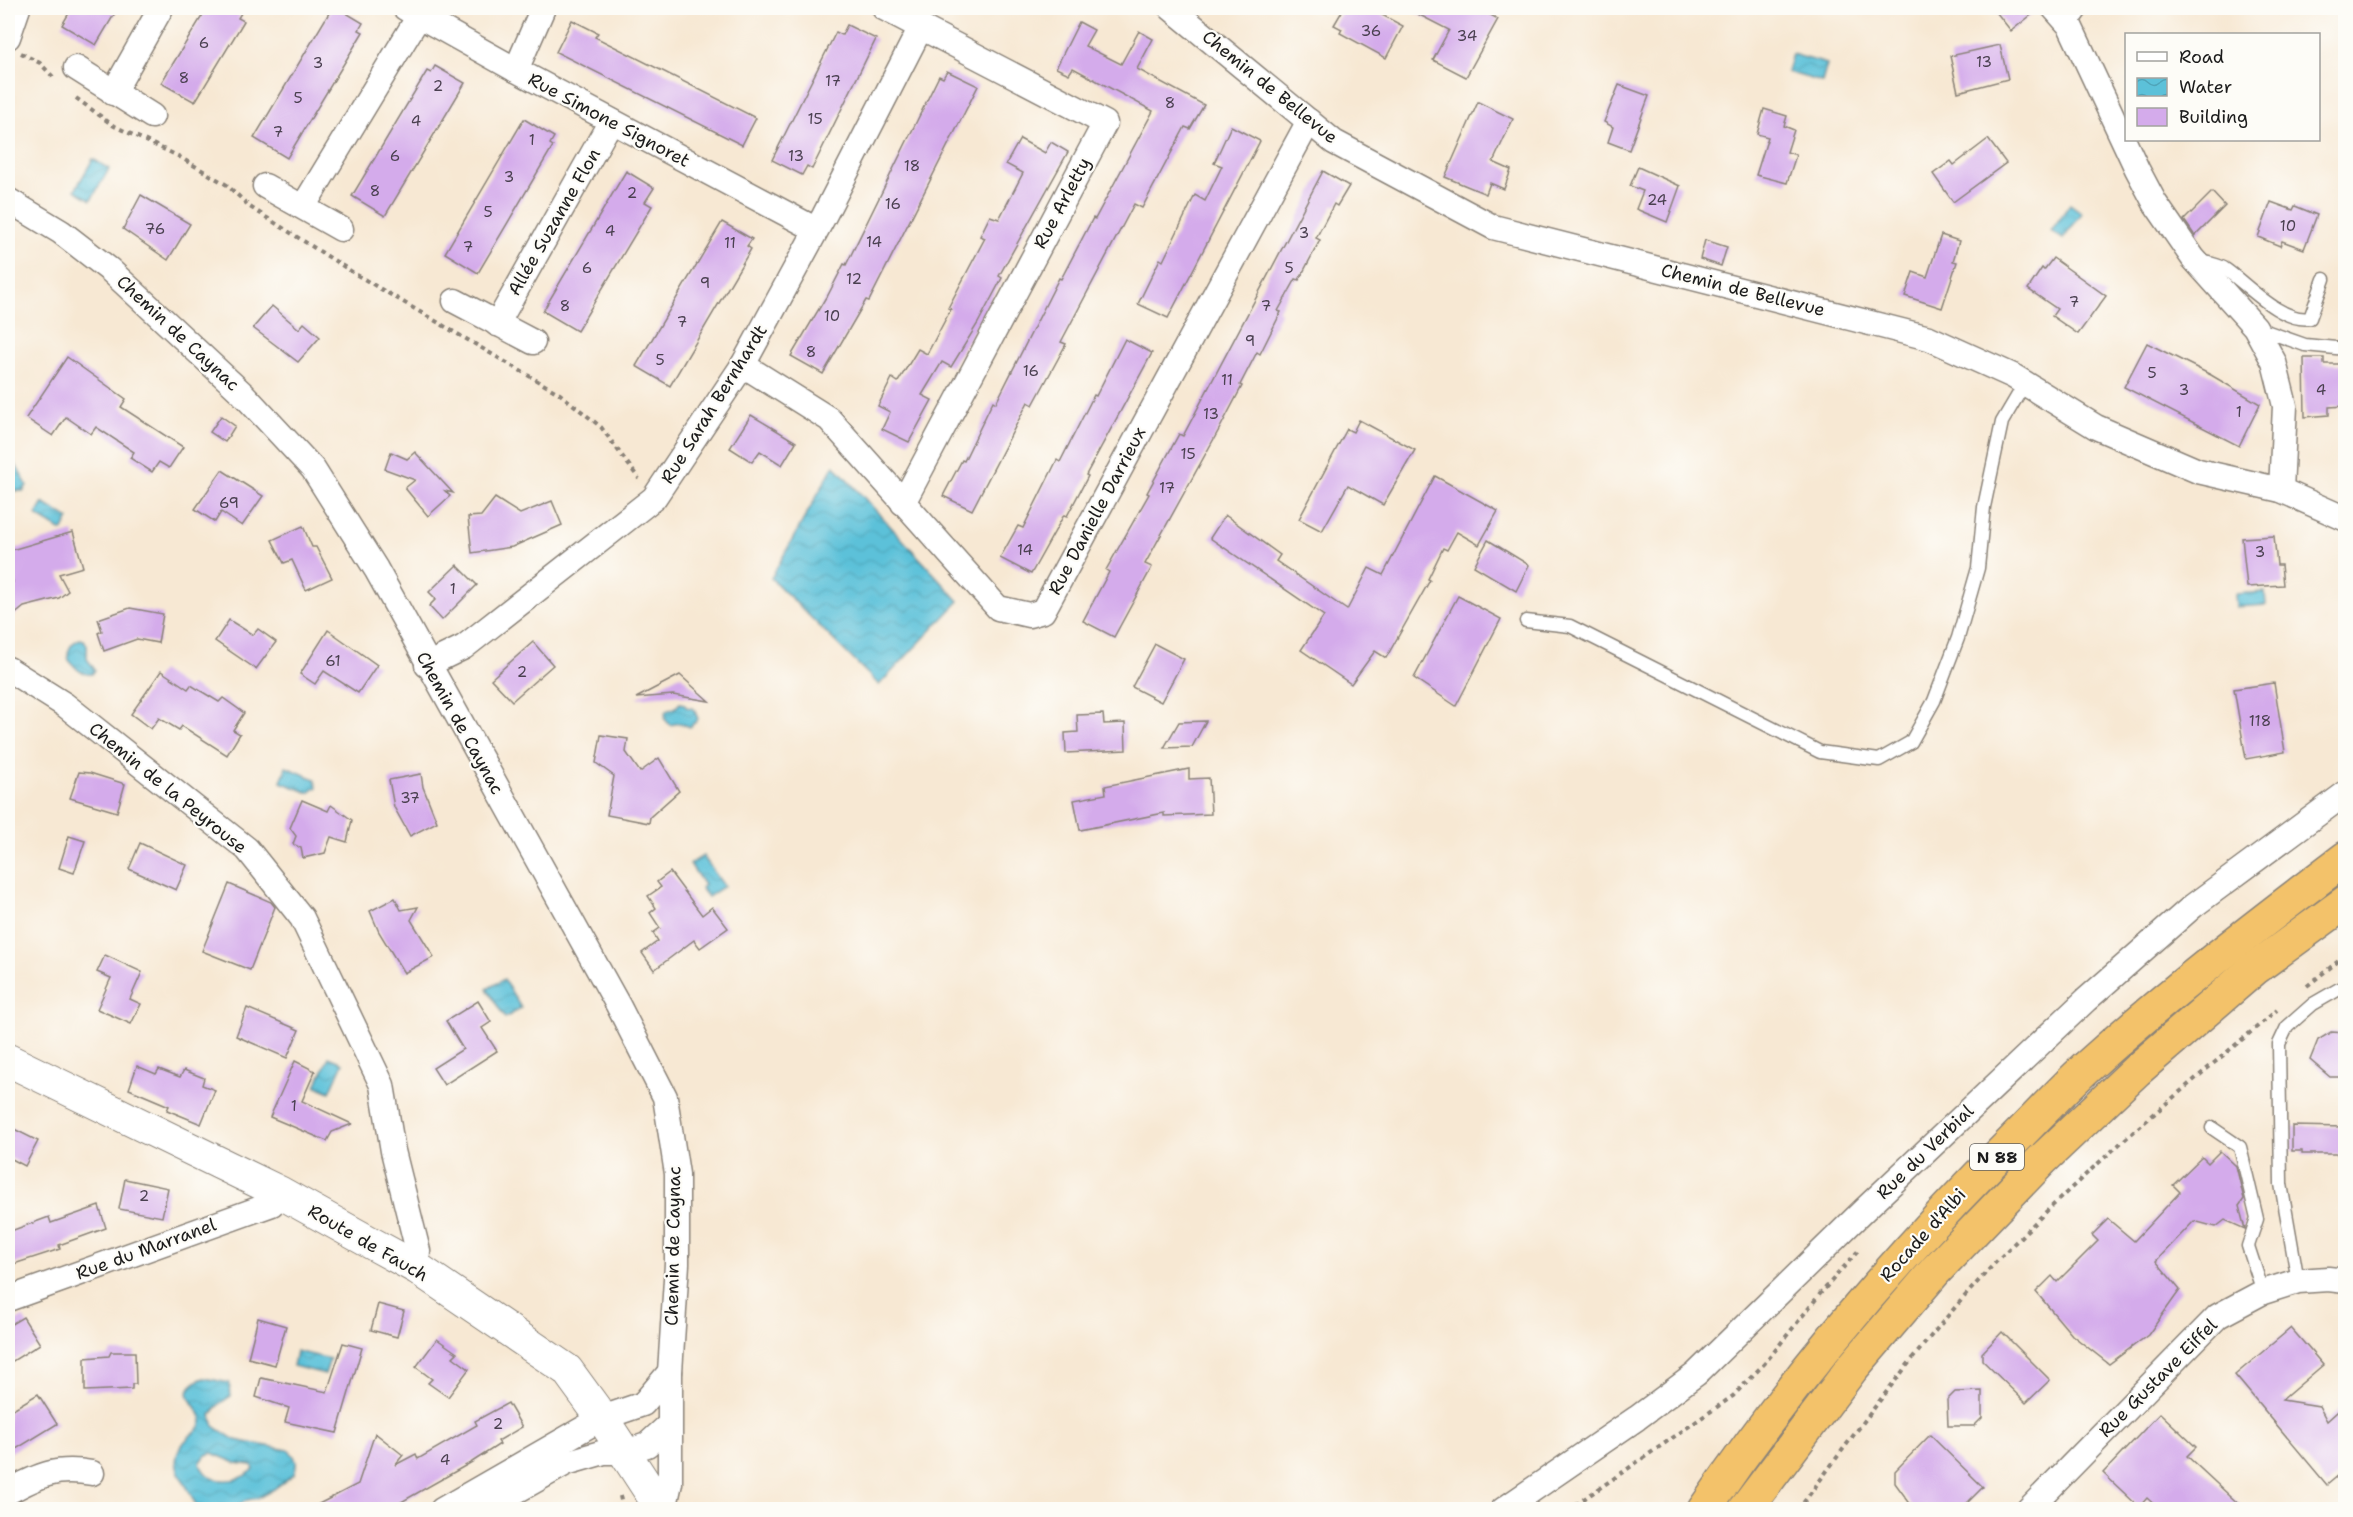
<svg xmlns="http://www.w3.org/2000/svg" width="2353" height="1517" viewBox="0 0 2353 1517" font-family="'Shantell Sans',sans-serif">
  <defs>
    <pattern id="water-waves" width="16" height="10" patternUnits="userSpaceOnUse" patternTransform="scale(1.5)"><rect width="16" height="10" fill="#5cc1d9"/><path d="M0 5q4-4 8 0t8 0" fill="none" stroke="#4fa5ba"/></pattern>
  </defs>
  <rect width="100%" height="100%" fill="#fdfcf7"/>
  <filter id="ink" filterUnits="userSpaceOnUse"><feTurbulence type="fractalNoise" baseFrequency=".0167" numOctaves="2"/><feDisplacementMap in="SourceGraphic" scale="12" xChannelSelector="R" yChannelSelector="G"/><feConvolveMatrix kernelMatrix="1 2 1 2 8 2 1 2 1" color-interpolation-filters="sRGB"/></filter>
  <filter id="wash" filterUnits="userSpaceOnUse"><feTurbulence type="fractalNoise" baseFrequency=".008" numOctaves="4" result="noise"/><feDisplacementMap in="SourceGraphic" scale="24" xChannelSelector="R" yChannelSelector="G"/><feGaussianBlur stdDeviation="1.35" result="paint"/><feColorMatrix in="noise" values="0 0 0 0 0 0 0 0 0 0 0 0 0 0 0 0 0 1.4 0 .05"/><feComposite in="paint" operator="in"/></filter>
  <g filter="url(#wash)">
    <rect width="100%" height="100%" fill="#f7e8d3"/>
    <!-- water -->
    <g fill="url(#water-waves)" stroke="#3c6e7a" stroke-width="1.5" fill-rule="evenodd">
      <polygon points="1792,54 1827,64 1822,82 1787,72"/>
      <polygon points="93,159 109,169 91,200 75,190"/>
      <polygon points="2070,204 2082,213 2063,239 2051,231"/>
      <polygon points="13,460 27,485 24,491 15,491 8,478 8,464"/>
      <polygon points="834,465 959,601 879,685 771,578"/>
      <polygon points="43,503 69,519 62,531 36,515"/>
      <polygon points="2265,592 2266,605 2236,607 2235,594"/>
      <path d="M80,639L84,640L87,645V659L95,670L92,674C82,676 75,667 69,660C66,652 71,642 80,639Z"/>
      <polygon points="680,703 684,704 686,707 694,709 698,719 690,727 679,723 670,725 664,718 666,711 675,708"/>
      <polygon points="286,767 315,779 317,787 309,793 281,782"/>
      <polygon points="703,856 724,886 708,897 701,888 704,885 690,864"/>
      <polygon points="504,979 521,1008 505,1018 487,989"/>
      <polygon points="329,1057 343,1063 330,1092 316,1086"/>
      <polygon points="296,1351 330,1359 325,1374 293,1366"/>
      <path d="M204,1378L229,1383L231,1396L219,1404L211,1415L214,1426L235,1440L288,1450C297,1457 298,1464 294,1474L274,1489L258,1498L247,1500L231,1509H199C194,1503 192,1496 188,1489C174,1468 170,1455 190,1436C195,1431 201,1429 202,1422C203,1407 169,1392 204,1378ZM212,1453L236,1463L252,1465L254,1469C240,1483 207,1487 200,1463L206,1455Z"/>
    </g>
    <g id="blocks">
      <!-- building -->
      <g fill="#d4abeb">
        <polygon points="72,8 118,8 96,45 62,25"/>
        <polygon points="207,8 244,8 238,18 244,21 195,102 161,83"/>
        <polygon points="332,8 338,8 363,23 359,30 363,32 287,158 254,138"/>
        <polygon points="1344,8 1369,8 1403,26 1386,58 1340,33 1342,29 1334,25"/>
        <polygon points="1406,8 1478,8 1498,19 1466,77 1433,60 1449,30"/>
        <polygon points="1993,8 2040,8 2011,31"/>
        <polygon points="572,20 598,33 595,37 756,118 742,145 556,52"/>
        <polygon points="1079,22 1094,30 1085,46 1121,64 1139,31 1153,39 1137,69 1204,105 1190,129 1185,127 1142,208 1134,204 1061,342 1066,344 1033,405 1028,402 972,510 943,496 962,460 964,461 993,401 996,403 1059,278 1061,279 1093,218 1095,219 1153,111 1073,68 1069,74 1056,68"/>
        <polygon points="847,25 876,39 812,169 807,166 802,175 772,160 836,32 842,35"/>
        <polygon points="2000,45 2008,79 1958,92 1950,56"/>
        <polygon points="435,66 465,83 385,216 352,196 427,71 431,73"/>
        <polygon points="947,71 978,86 869,301 866,300 823,374 791,356 826,297 827,297 844,264 846,265 939,76 943,78"/>
        <polygon points="1619,85 1649,96 1629,150 1608,142 1613,127 1604,122"/>
        <polygon points="1478,102 1513,119 1493,162 1511,170 1504,189 1490,183 1486,194 1445,177"/>
        <polygon points="1764,109 1787,116 1784,126 1794,130 1787,152 1796,155 1787,183 1756,175 1768,137 1757,134"/>
        <polygon points="524,119 554,137 550,144 553,146 478,273 445,253"/>
        <polygon points="1231,126 1260,141 1168,318 1138,304 1160,259 1163,261 1195,195 1205,201 1222,166 1214,163"/>
        <polygon points="1020,139 1045,153 1051,142 1068,152 999,276 1002,278 978,323 951,367 942,362 922,395 932,400 909,442 882,429 890,412 878,406 892,378 898,382 918,349 927,354 951,309 948,308 985,238 980,236 990,216 999,219 1023,173 1006,164"/>
        <polygon points="1988,139 2006,163 1953,202 1933,174 1951,161 1954,165"/>
        <polygon points="1638,167 1680,186 1667,222 1636,209 1643,191 1630,186"/>
        <polygon points="626,171 654,188 645,202 652,206 577,331 543,311"/>
        <polygon points="1323,171 1349,186 1337,206 1334,204 1316,238 1320,240 1299,280 1296,279 1278,311 1281,312 1260,354 1257,352 1240,385 1242,386 1221,426 1145,564 1152,567 1114,637 1083,621 1109,572 1106,570 1149,494 1147,493 1179,434 1183,436"/>
        <polygon points="2212,192 2225,206 2195,236 2184,220"/>
        <polygon points="141,195 190,224 168,260 123,229"/>
        <polygon points="2271,202 2293,210 2295,206 2317,215 2304,249 2282,241 2280,246 2258,237"/>
        <polygon points="722,222 752,239 747,246 751,249 670,386 636,366"/>
        <polygon points="1941,235 1959,241 1953,261 1957,262 1942,308 1905,296 1913,272 1927,277"/>
        <polygon points="1705,240 1727,247 1721,266 1700,259"/>
        <polygon points="2053,258 2106,296 2078,334 2052,316 2057,309 2028,289 2042,268 2044,270"/>
        <polygon points="272,306 299,329 304,323 320,337 298,362 253,328"/>
        <polygon points="1125,339 1152,353 1086,475 1088,476 1067,516 1064,515 1031,574 1000,558 1018,526 1023,528 1057,460 1060,462 1094,395 1096,396"/>
        <polygon points="2147,343 2211,375 2260,404 2239,446 2124,387"/>
        <polygon points="67,357 126,399 121,407 183,447 169,468 159,462 152,472 130,458 134,452 96,427 91,434 66,417 53,436 26,418"/>
        <polygon points="2304,358 2324,358 2324,364 2346,364 2346,406 2329,407 2329,415 2305,417"/>
        <polygon points="751,415 796,442 782,465 760,451 752,462 730,448"/>
        <polygon points="221,416 235,426 225,442 210,432"/>
        <polygon points="1359,420 1415,450 1383,505 1348,485 1322,531 1299,519 1347,429 1353,432"/>
        <polygon points="391,452 407,459 415,452 453,493 445,491 450,496 428,516 405,488 415,480 385,469"/>
        <polygon points="222,470 263,496 242,526 221,512 215,522 195,509"/>
        <polygon points="1435,476 1498,511 1479,545 1457,532 1447,550 1443,548 1428,579 1430,580 1386,658 1375,651 1351,684 1301,650 1324,616 1210,538 1225,515 1280,555 1276,561 1347,610 1369,568 1383,575"/>
        <polygon points="495,498 520,514 552,501 562,525 512,547 472,553 468,517 481,516"/>
        <polygon points="303,526 312,547 316,547 332,578 306,590 292,560 284,563 272,540"/>
        <polygon points="73,532 83,567 59,574 68,591 59,598 24,607 8,620 8,587 13,582 8,561 8,551"/>
        <polygon points="2274,536 2277,565 2281,565 2283,585 2247,587 2242,538"/>
        <polygon points="1488,540 1529,565 1516,591 1474,566"/>
        <polygon points="457,565 477,585 442,620 429,606 436,599 429,592"/>
        <polygon points="1458,596 1501,619 1456,706 1414,678"/>
        <polygon points="130,608 163,614 158,643 137,639 104,651 98,633 102,631 98,619"/>
        <polygon points="229,620 253,635 258,629 276,642 256,669 215,641"/>
        <polygon points="328,630 377,665 358,693 324,671 315,684 300,674"/>
        <polygon points="533,642 553,665 512,701 491,679"/>
        <polygon points="1155,644 1184,659 1161,702 1132,687"/>
        <polygon points="161,671 188,689 191,685 219,702 223,698 244,713 233,730 240,734 227,755 182,726 179,730 159,718 151,729 131,714"/>
        <polygon points="680,675 709,701 673,695 636,698"/>
        <polygon points="2274,683 2285,752 2246,759 2234,689"/>
        <polygon points="1103,714 1104,724 1125,723 1126,750 1066,753 1065,733 1078,732 1077,715"/>
        <polygon points="1206,721 1192,747 1164,748 1179,722"/>
        <polygon points="601,735 628,739 626,752 640,772 659,758 679,791 650,817 649,823 607,815 614,776 596,763"/>
        <polygon points="1189,769 1189,779 1209,778 1211,814 1164,816 1164,813 1080,830 1074,800 1106,794 1105,786"/>
        <polygon points="79,772 90,773 125,784 117,812 70,798"/>
        <polygon points="421,774 423,787 437,822 410,836 394,807 389,780"/>
        <polygon points="302,800 328,811 331,805 352,820 347,842 331,837 325,853 303,858 301,848 293,844 296,836 290,828"/>
        <polygon points="69,836 85,841 74,873 59,868"/>
        <polygon points="140,843 187,865 176,890 129,869"/>
        <polygon points="670,872 702,915 712,907 728,928 700,948 694,940 654,970 642,953 658,941 653,933 660,928 650,913 656,908 648,896 661,887 657,882"/>
        <polygon points="229,884 271,902 275,907 250,970 202,951"/>
        <polygon points="395,898 401,910 418,907 411,920 434,957 404,973 379,932 370,911"/>
        <polygon points="105,955 142,972 130,999 141,1004 131,1024 97,1009 111,978 97,972"/>
        <polygon points="478,1001 491,1022 482,1028 497,1051 444,1085 433,1068 463,1049 446,1021"/>
        <polygon points="247,1008 299,1030 287,1058 236,1036"/>
        <polygon points="2331,1032 2346,1033 2346,1077 2330,1077 2310,1060 2318,1040"/>
        <polygon points="295,1061 315,1071 302,1101 352,1124 332,1132 327,1141 270,1117"/>
        <polygon points="137,1066 156,1074 159,1069 180,1077 184,1070 204,1078 202,1085 215,1090 201,1124 167,1110 169,1106 129,1089"/>
        <polygon points="8,1126 38,1141 25,1166 8,1157"/>
        <polygon points="2292,1126 2346,1127 2346,1154 2302,1154 2302,1151 2292,1151"/>
        <polygon points="2220,1151 2236,1166 2244,1199 2239,1206 2245,1229 2225,1220 2216,1227 2194,1221 2156,1261 2180,1290 2148,1335 2109,1364 2072,1335 2036,1292 2052,1276 2057,1282 2098,1241 2092,1235 2108,1219 2134,1241 2180,1192 2173,1185 2202,1157 2208,1163"/>
        <polygon points="125,1179 168,1188 162,1217 119,1209"/>
        <polygon points="99,1206 106,1228 59,1245 60,1249 8,1266 8,1232 49,1217 51,1223"/>
        <polygon points="378,1304 404,1311 397,1337 371,1330"/>
        <polygon points="23,1317 40,1344 8,1364 8,1326"/>
        <polygon points="258,1318 286,1326 275,1365 248,1358"/>
        <polygon points="2291,1328 2323,1365 2282,1400 2319,1406 2327,1421 2346,1404 2346,1469 2327,1485 2235,1375"/>
        <polygon points="2002,1332 2050,1380 2026,1403 1982,1360 1982,1353"/>
        <polygon points="437,1339 457,1353 453,1357 469,1369 448,1397 428,1383 432,1379 416,1367"/>
        <polygon points="343,1343 362,1348 337,1433 285,1422 289,1408 256,1397 261,1378 327,1392"/>
        <polygon points="111,1352 135,1352 136,1384 132,1384 132,1389 85,1391 85,1358 109,1356"/>
        <polygon points="1982,1391 1982,1418 1974,1426 1948,1426 1947,1400 1955,1392"/>
        <polygon points="38,1394 57,1424 8,1454 8,1412"/>
        <polygon points="508,1403 522,1427 498,1441 500,1444 472,1462 389,1509 309,1509 358,1484 375,1433 403,1455 395,1465 416,1454 418,1459 477,1425 475,1421"/>
        <polygon points="2160,1413 2196,1447 2187,1456 2244,1509 2159,1509 2147,1498 2139,1507 2103,1473"/>
        <polygon points="1930,1435 1983,1487 1961,1509 1914,1509 1895,1483 1895,1471"/>
      </g>
    </g>
  </g>
  <g filter="url(#ink)">
    <use href="#blocks" fill-opacity="0" stroke="#8a8278" stroke-width="1.5"/>
    <g fill="none" stroke-linecap="round" stroke-linejoin="round">
      <!-- service casing -->
      <g stroke="#8a8278" stroke-width="15">
        <g id="service">
          <polyline points="2070,26 2083,8"/>
          <path d="M2203,261C2210,264 2220,265 2225,269C2247,284 2281,323 2310,318L2324,279"/>
          <polyline points="2257,328 2305,345 2346,349"/>
          <polyline points="1526,621 1570,626 1820,752 1879,760 1911,742 1934,701 1958,638 1978,568 1984,507 2002,422 2025,383"/>
          <polyline points="2212,1128 2240,1147 2257,1219 2248,1246 2263,1292"/>
          <polyline points="2298,1281 2281,1184 2279,1044 2287,1027 2313,1004 2346,985"/>
        </g>
      </g>
      <!-- minor casing -->
      <g stroke="#8a8278" stroke-width="27">
        <g id="minor">
          <polyline points="405,8 516,70 815,229"/>
          <polyline points="884,8 1105,123 903,503"/>
          <polyline points="1171,8 1334,142 1493,227 1929,338 2013,376 2096,427 2198,471 2281,490 2346,519"/>
          <polyline points="2054,8 2070,26 2137,169 2155,203 2193,258 2255,327 2274,362 2285,406 2281,490"/>
          <polyline points="8,37 18,8"/>
          <polyline points="76,68 152,116"/>
          <polyline points="516,70 543,8"/>
          <polyline points="113,93 161,8"/>
          <polyline points="265,186 341,229"/>
          <polyline points="8,200 61,232 110,270 243,394 313,469 376,569 618,1005 665,1097 677,1174 677,1264 670,1372 670,1483 664,1510"/>
          <polyline points="303,207 419,16"/>
          <polyline points="455,301 533,342"/>
          <polyline points="497,324 611,121"/>
          <polyline points="743,365 829,419 998,608 1029,615 1043,611 1309,121"/>
          <polyline points="427,665 464,647 654,498 743,365 824,216 921,27"/>
          <polyline points="8,669 65,705 247,849 302,918 382,1085 393,1151 418,1251 417,1268"/>
          <polyline points="8,1299 272,1204 281,1193"/>
          <path d="M8,1492C39,1475 56,1467 92,1473"/>
          <polyline points="442,1510 602,1418 643,1404 670,1372"/>
          <polyline points="483,1510 566,1463 604,1452 625,1452 647,1445 669,1425"/>
          <polyline points="1503,1510 1637,1418 1696,1374 1864,1210 2086,1000 2193,906 2346,793"/>
          <polyline points="2028,1510 2218,1316 2263,1292 2298,1281 2328,1279 2346,1281"/>
        </g>
      </g>
      <!-- tertiary casing -->
      <g stroke="#8a8278" stroke-width="34">
        <polyline id="tertiary" points="8,1060 281,1193 373,1244 417,1268 567,1370 602,1418 662,1510"/>
      </g>
      <!-- trunk casing -->
      <g stroke="#8a8278" stroke-width="36">
        <g id="trunk">
          <path d="M1704,1510C1795,1376 1901,1252 2015,1139C2039,1115 2062,1090 2087,1067C2169,993 2257,925 2346,858"/>
          <polyline points="1745,1510 1852,1368 1935,1271 2042,1160 2137,1070 2254,969 2346,902"/>
        </g>
      </g>
      <!-- path -->
      <g stroke="#8a8278" stroke-width="4" stroke-dasharray="4.5 4.5" stroke-linecap="butt">
        <polyline points="21,53 40,63 55,79"/>
        <polyline points="76,98 114,126 178,156 227,185 250,207 357,275 560,394 601,427 639,479"/>
        <polyline points="2307,986 2346,955"/>
        <polyline points="620,1496 623,1510"/>
        <polyline points="1568,1510 1733,1396 1765,1363 1820,1294 1858,1251"/>
        <path d="M1798,1510C1861,1425 1924,1338 1997,1261C2084,1170 2181,1091 2277,1010"/>
      </g>
      <!-- service -->
      <use href="#service" stroke="#fff" stroke-width="12"/>
      <!-- minor -->
      <use href="#minor" stroke="#fff" stroke-width="24"/>
      <!-- tertiary -->
      <use href="#tertiary" stroke="#fff" stroke-width="32"/>
      <!-- trunk -->
      <use href="#trunk" stroke="#f3c26a" stroke-width="33"/>
    </g>
  </g>
  <g text-anchor="middle" stroke-width="4.5" stroke-linejoin="round" paint-order="stroke">
    <!-- number labels -->
    <g font-size="15" fill="#4a4050">
      <text x="1371" y="36">36</text>
      <text x="1467" y="41">34</text>
      <text x="204" y="48">6</text>
      <text x="1984" y="67">13</text>
      <text x="318" y="68">3</text>
      <text x="184" y="83">8</text>
      <text x="833" y="86">17</text>
      <text x="438" y="91">2</text>
      <text x="298" y="103">5</text>
      <text x="1170" y="108">8</text>
      <text x="815" y="124">15</text>
      <text x="416" y="126">4</text>
      <text x="278" y="137">7</text>
      <text x="532" y="145">1</text>
      <text x="395" y="161">6</text>
      <text x="796" y="161">13</text>
      <text x="912" y="171">18</text>
      <text x="509" y="182">3</text>
      <text x="375" y="196">8</text>
      <text x="632" y="198">2</text>
      <text x="1657" y="205">24</text>
      <text x="893" y="209">16</text>
      <text x="488" y="217">5</text>
      <text x="2288" y="231">10</text>
      <text x="155" y="234">76</text>
      <text x="610" y="236">4</text>
      <text x="1304" y="238">3</text>
      <text x="874" y="247">14</text>
      <text x="730" y="248">11</text>
      <text x="468" y="252">7</text>
      <text x="587" y="273">6</text>
      <text x="1289" y="273">5</text>
      <text x="854" y="284">12</text>
      <text x="705" y="288">9</text>
      <text x="2074" y="307">7</text>
      <text x="565" y="311">8</text>
      <text x="1266" y="311">7</text>
      <text x="832" y="321">10</text>
      <text x="682" y="327">7</text>
      <text x="1250" y="346">9</text>
      <text x="811" y="357">8</text>
      <text x="660" y="365">5</text>
      <text x="1031" y="376">16</text>
      <text x="2152" y="378">5</text>
      <text x="1227" y="385">11</text>
      <text x="2184" y="395">3</text>
      <text x="2321" y="395">4</text>
      <text x="2239" y="417">1</text>
      <text x="1211" y="419">13</text>
      <text x="1188" y="459">15</text>
      <text x="1167" y="493">17</text>
      <text x="229" y="508">69</text>
      <text x="1025" y="555">14</text>
      <text x="2260" y="557">3</text>
      <text x="453" y="594">1</text>
      <text x="333" y="666">61</text>
      <text x="522" y="677">2</text>
      <text x="2260" y="726">118</text>
      <text x="410" y="803">37</text>
      <text x="294" y="1111">1</text>
      <text x="144" y="1201">2</text>
      <text x="498" y="1429">2</text>
      <text x="445" y="1465">4</text>
    </g>
    <!-- shield labels -->
    <rect fill="#fdfcf7" stroke="#605f5e" stroke-width="1.5" x="1970" y="1144" width="54" height="26" rx="4.5"/>
    <g font-size="16" font-weight="bold" fill="#1c1c1c">
      <text x="1997" y="1163">N 88</text>
    </g>
    <!-- street labels -->
    <g font-size="18" fill="#1c1c1c" stroke="#fdfcf7">
      <text transform="translate(1270 87) rotate(39)" y="6">Chemin de Bellevue</text>
      <text transform="translate(609 120) rotate(28)" y="6">Rue Simone Signoret</text>
      <text transform="translate(1062 203) rotate(-62)" y="6">Rue Arletty</text>
      <text transform="translate(554 222) rotate(-60)" y="6">Allée Suzanne Flon</text>
      <text transform="translate(1743 290) rotate(14)" y="6">Chemin de Bellevue</text>
      <text transform="translate(178 333) rotate(43)" y="6">Chemin de Caynac</text>
      <text transform="translate(714 404) rotate(-58)" y="6">Rue Sarah Bernhardt</text>
      <text transform="translate(1097 511) rotate(-62)" y="6">Rue Danielle Darrieux</text>
      <text transform="translate(460 723) rotate(61)" y="6">Chemin de Caynac</text>
      <text transform="translate(168 788) rotate(39)" y="6">Chemin de la Peyrouse</text>
      <text transform="translate(1925 1152) rotate(-44)" y="6">Rue du Verbial</text>
      <text transform="translate(1923 1235) rotate(-48)" y="6">Rocade d'Albi</text>
      <text transform="translate(368 1243) rotate(30)" y="6">Route de Fauch</text>
      <text transform="translate(673 1246) rotate(-89)" y="6">Chemin de Caynac</text>
      <text transform="translate(146 1249) rotate(-20)" y="6">Rue du Marranel</text>
      <text transform="translate(2158 1378) rotate(-45)" y="6">Rue Gustave Eiffel</text>
    </g>
  </g>
  <!-- margin -->
  <rect width="2353" height="1517" fill="none" stroke="#fdfcf7" stroke-width="30"/>
  <!-- legend -->
  <rect x="2125" y="33" width="195" height="108" fill="#fdfcf7" stroke="#a3a29f" stroke-width="1.5"/>
  <rect x="2137" y="52" width="30" height="9" fill="#ffffff" stroke="#a3a29f" stroke-width="1.5"/>
  <text x="2179" y="63" font-size="18" fill="#1c1c1c">Road</text>
  <rect x="2137" y="78" width="30" height="18" fill="url(#water-waves)" stroke="#a3a29f" stroke-width="1.5"/>
  <text x="2179" y="93" font-size="18" fill="#1c1c1c">Water</text>
  <rect x="2137" y="108" width="30" height="18" fill="#d4abeb" stroke="#a3a29f" stroke-width="1.5"/>
  <text x="2179" y="123" font-size="18" fill="#1c1c1c">Building</text>
</svg>
